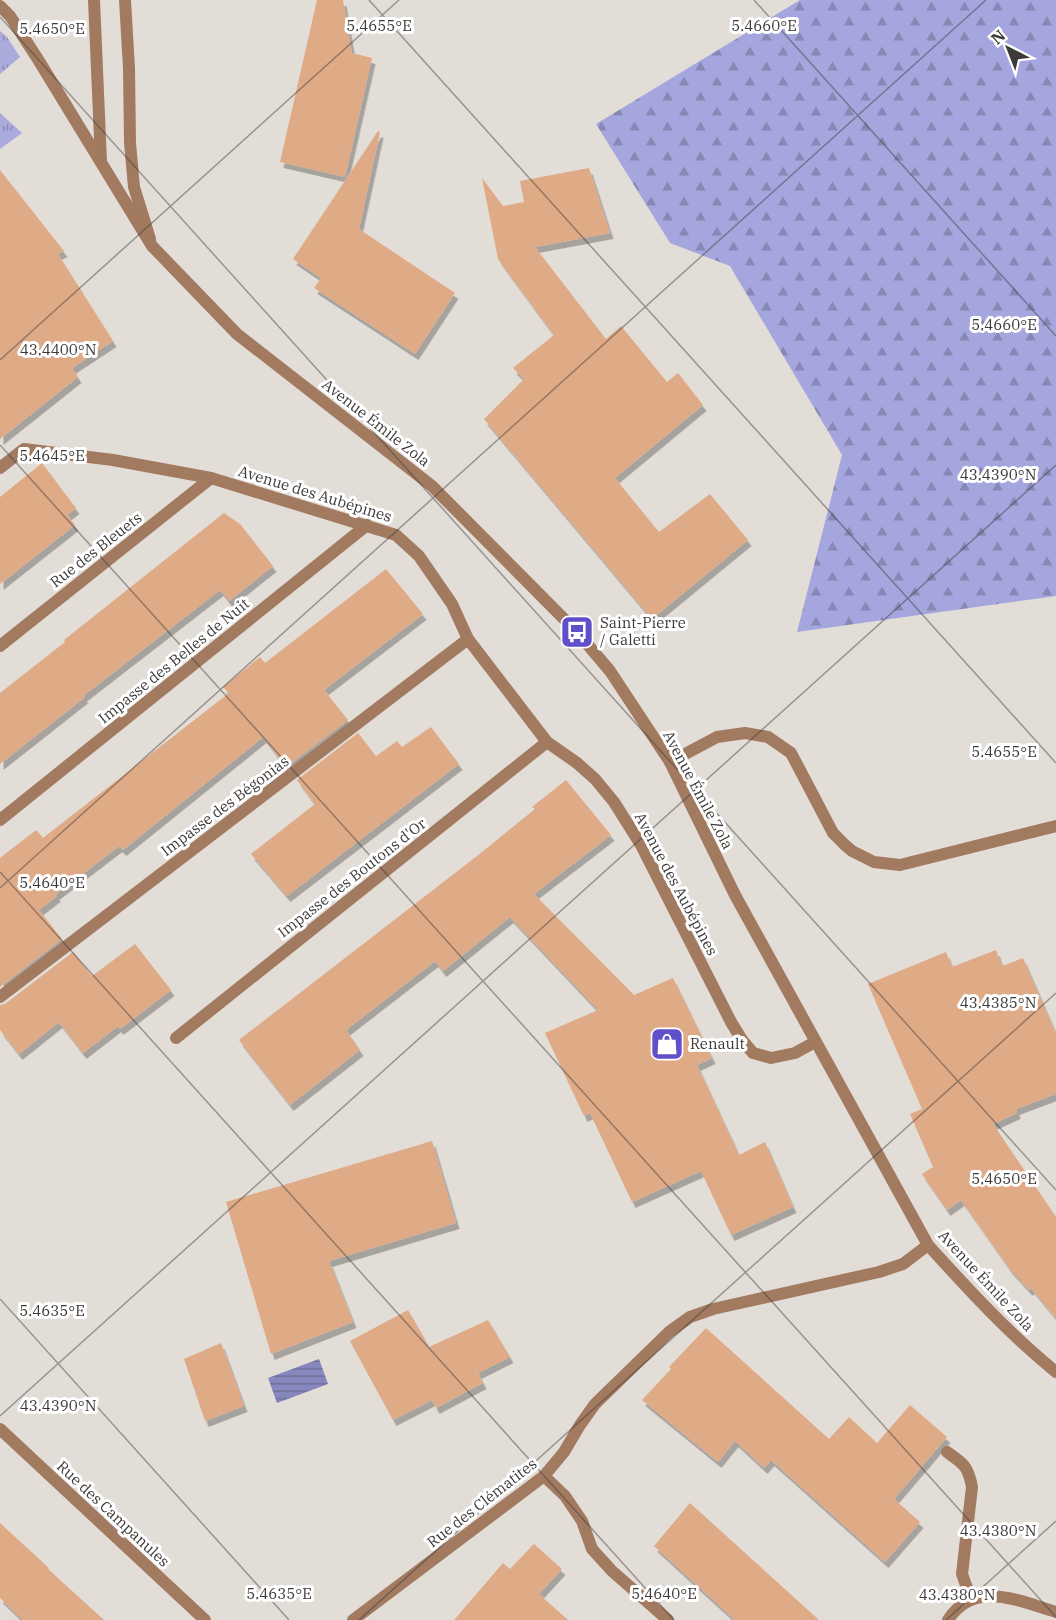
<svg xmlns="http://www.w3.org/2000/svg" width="1056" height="1620" viewBox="0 0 1056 1620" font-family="'IBM Plex Serif',serif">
  <defs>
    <pattern id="grass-tufts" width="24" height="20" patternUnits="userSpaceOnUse" patternTransform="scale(1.5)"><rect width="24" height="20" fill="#aaaadc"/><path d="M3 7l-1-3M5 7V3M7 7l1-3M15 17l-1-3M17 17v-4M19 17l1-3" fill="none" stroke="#8c8bb3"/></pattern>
    <pattern id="forest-firs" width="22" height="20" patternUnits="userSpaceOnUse" patternTransform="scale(1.5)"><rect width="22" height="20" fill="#a5a6de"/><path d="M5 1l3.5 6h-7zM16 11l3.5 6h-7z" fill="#8888b5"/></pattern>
    <pattern id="water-rules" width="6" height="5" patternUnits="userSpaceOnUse" patternTransform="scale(1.5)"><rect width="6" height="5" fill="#8687bc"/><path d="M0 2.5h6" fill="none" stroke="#6f6f9a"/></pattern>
    <filter id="shadow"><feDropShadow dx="3.5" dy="6" stdDeviation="0" flood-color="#0004"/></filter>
  </defs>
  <rect width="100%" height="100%" fill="#e3ddd8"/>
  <!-- grass -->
  <g fill="url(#grass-tufts)">
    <polygon points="0,31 7,37 20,57 0,74"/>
    <polygon points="0,113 22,133 0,149"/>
  </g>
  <!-- forest -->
  <polygon fill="url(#forest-firs)" points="800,0 1056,0 1056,596 797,632 842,455 730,266 670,243 596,124"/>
  <!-- water -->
  <polygon fill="url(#water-rules)" points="319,1359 328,1384 277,1403 268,1378"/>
  <!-- building -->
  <g fill="#dfaa86" filter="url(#shadow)">
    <polygon points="317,0 343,0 352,53 372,58 345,177 280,162"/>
    <polygon points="378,131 380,132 359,229 455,293 415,354 314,288 321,278 293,259"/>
    <polygon points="589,168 610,233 535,247 606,339 621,326 667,382 678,373 703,405 615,478 659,532 710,494 748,540 652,619 484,419 524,379 513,368 554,335 498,259 482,178 503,206 524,202 520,181"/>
    <polygon points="0,170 64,251 58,254 113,341 72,368 78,377 0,439"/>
    <polygon points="42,463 76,508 67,515 75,525 0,584 0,497"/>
    <polygon points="224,513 240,524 273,566 229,601 220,590 83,696 85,697 0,764 0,693 65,642 64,640"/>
    <polygon points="386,569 423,614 324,690 348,720 286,767 263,737 123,850 119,846 56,894 57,896 39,910 62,939 0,987 0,858 36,830 43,838 229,693 223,687 260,657 265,663"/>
    <polygon points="431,727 459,764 287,896 251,854 315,804 297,780 358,733 376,756 397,741 402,747"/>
    <polygon points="566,780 611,835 534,894 634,995 673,978 712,1058 697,1065 739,1155 765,1142 793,1207 731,1235 701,1171 632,1202 590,1113 584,1116 545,1033 598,1010 510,917 443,971 435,961 346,1030 360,1050 290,1105 239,1040 477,856 535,809 532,807"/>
    <polygon points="135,944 171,990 120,1029 118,1026 83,1053 59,1022 19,1054 0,1030 0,1005 5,1004 73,952 92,976"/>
    <polygon points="996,950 1002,966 1023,958 1056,1034 1056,1094 1016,1109 1017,1113 993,1124 1056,1217 1056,1318 1031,1288 1029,1290 1009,1268 961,1200 947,1210 922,1174 933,1167 910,1114 922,1109 868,984 946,952 952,967"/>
    <polygon points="432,1141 456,1223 329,1261 353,1322 271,1354 226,1202"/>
    <polygon points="408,1310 429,1347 488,1320 510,1357 478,1373 483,1383 436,1408 432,1400 393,1420 350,1341"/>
    <polygon points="706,1328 829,1439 849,1417 877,1443 910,1405 947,1437 894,1499 920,1522 885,1562 771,1460 764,1468 735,1441 718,1462 642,1400 671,1369 669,1367"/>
    <polygon points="221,1343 244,1406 205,1421 184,1359"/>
    <polygon points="690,1503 819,1620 735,1620 654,1546"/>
    <polygon points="0,1523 49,1568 48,1569 104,1620 23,1620 0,1598"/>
    <polygon points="534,1544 562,1569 539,1594 568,1620 454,1620 503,1563 510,1569"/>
  </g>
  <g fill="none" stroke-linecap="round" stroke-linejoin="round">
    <!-- service -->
    <g stroke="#a27a60" stroke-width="12">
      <polyline points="125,0 129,68 130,143 134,187 150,239"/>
      <path d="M947,1452C964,1464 968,1466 972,1487L962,1574L971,1599"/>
    </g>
    <!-- minor -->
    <g stroke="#a27a60" stroke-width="12">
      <polyline points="0,468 24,449 113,460 211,478 396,535 419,556 452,604 468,639 547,742 577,763 595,779 614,802 641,845 731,1022 742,1040 753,1053 771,1058 795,1053 815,1042"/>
      <polyline points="0,646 211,478"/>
      <polyline points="670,762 717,737 745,733 768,737 791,753 833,833 845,845 852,851 874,862 900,865 1056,826"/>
      <polyline points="0,820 367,525"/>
      <polyline points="0,997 468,639"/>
      <polyline points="176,1038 547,742"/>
      <polyline points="0,1429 205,1620"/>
      <polyline points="544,1476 565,1496 582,1521 592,1549 612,1571 668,1620"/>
      <polyline points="353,1620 544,1476 564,1452 580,1425 595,1404 669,1332 690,1317 713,1309 879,1272 903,1264 928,1245"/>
      <path d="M948,1620C974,1579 1019,1601 1056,1612"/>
    </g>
    <!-- tertiary -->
    <g stroke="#a27a60" stroke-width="12">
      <polyline points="94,0 101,162"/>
      <path d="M0,6L10,16L39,61L152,246L237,334L432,486L577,632L610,671L670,762L735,895L928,1245C968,1289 1009,1334 1056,1372"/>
    </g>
  </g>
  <!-- ticks -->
  <path fill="none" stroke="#3c3938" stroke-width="1.5" stroke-opacity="0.45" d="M369,0L1056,763M754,0L1056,336M0,17L1056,1190M0,360L399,0M0,445L1056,1617M0,872L674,1620M0,888L986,0M0,1299L289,1620M0,1416L1056,465M359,1620L1056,993M946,1620L1056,1521"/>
  <!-- icons -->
  <defs>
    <g id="bus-square" transform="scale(1.725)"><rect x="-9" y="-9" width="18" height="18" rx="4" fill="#5f4fc8" stroke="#fff"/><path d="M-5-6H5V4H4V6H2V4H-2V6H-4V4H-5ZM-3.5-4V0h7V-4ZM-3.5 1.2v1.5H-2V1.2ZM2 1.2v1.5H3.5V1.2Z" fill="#fff"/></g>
    <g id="shop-square" transform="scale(1.725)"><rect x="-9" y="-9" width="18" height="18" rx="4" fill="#5f4fc8" stroke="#fff"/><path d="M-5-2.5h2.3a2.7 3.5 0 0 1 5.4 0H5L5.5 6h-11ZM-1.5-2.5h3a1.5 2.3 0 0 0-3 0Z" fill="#fff"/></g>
  </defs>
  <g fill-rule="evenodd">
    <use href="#bus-square" x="577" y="632"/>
    <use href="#shop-square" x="667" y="1044"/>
  </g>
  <g text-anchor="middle" stroke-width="6" stroke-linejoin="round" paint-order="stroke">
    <!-- street labels -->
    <g font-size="15" fill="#3c3938" stroke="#fff">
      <text transform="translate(376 423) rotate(38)" y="5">Avenue Émile Zola</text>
      <text transform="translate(315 494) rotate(17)" y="5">Avenue des Aubépines</text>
      <text transform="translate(96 550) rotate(-38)" y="5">Rue des Bleuets</text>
      <text transform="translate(174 661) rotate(-39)" y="5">Impasse des Belles de Nuit</text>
      <text transform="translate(698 790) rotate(62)" y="5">Avenue Émile Zola</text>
      <text transform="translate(225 806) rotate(-37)" y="5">Impasse des Bégonias</text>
      <text transform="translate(352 878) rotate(-38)" y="5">Impasse des Boutons d'Or</text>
      <text transform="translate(676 884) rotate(62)" y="5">Avenue des Aubépines</text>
      <text transform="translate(986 1281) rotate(47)" y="5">Avenue Émile Zola</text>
      <text transform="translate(482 1503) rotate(-38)" y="5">Rue des Clématites</text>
      <text transform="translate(113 1514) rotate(43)" y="5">Rue des Campanules</text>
    </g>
    <!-- poi labels -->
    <g font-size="15" fill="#3c3938" stroke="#fff" text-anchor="start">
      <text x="600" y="628">Saint-Pierre<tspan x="600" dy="17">/ Galetti</tspan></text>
      <text x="690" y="1049">Renault</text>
    </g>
  </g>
  <g font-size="15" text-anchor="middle" fill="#3c3938" stroke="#fff" stroke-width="6" stroke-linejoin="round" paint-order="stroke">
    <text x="379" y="31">5.4655°E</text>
    <text x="764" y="31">5.4660°E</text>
    <text x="52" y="34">5.4650°E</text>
    <text x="1004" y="330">5.4660°E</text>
    <text x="58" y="355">43.4400°N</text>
    <text x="52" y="461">5.4645°E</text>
    <text x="998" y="480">43.4390°N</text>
    <text x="1004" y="757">5.4655°E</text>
    <text x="52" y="888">5.4640°E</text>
    <text x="998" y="1008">43.4385°N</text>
    <text x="1004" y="1184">5.4650°E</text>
    <text x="52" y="1316">5.4635°E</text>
    <text x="58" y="1411">43.4390°N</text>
    <text x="998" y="1536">43.4380°N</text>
    <text x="279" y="1599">5.4635°E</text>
    <text x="664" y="1599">5.4640°E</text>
    <text x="957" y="1600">43.4380°N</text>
  </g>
  <!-- north arrow -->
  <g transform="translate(1008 48) rotate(318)" stroke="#ffffff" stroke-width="4.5" paint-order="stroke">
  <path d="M0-4.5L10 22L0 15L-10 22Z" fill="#3c3938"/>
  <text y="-9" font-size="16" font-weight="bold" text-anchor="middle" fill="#3c3938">N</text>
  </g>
</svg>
